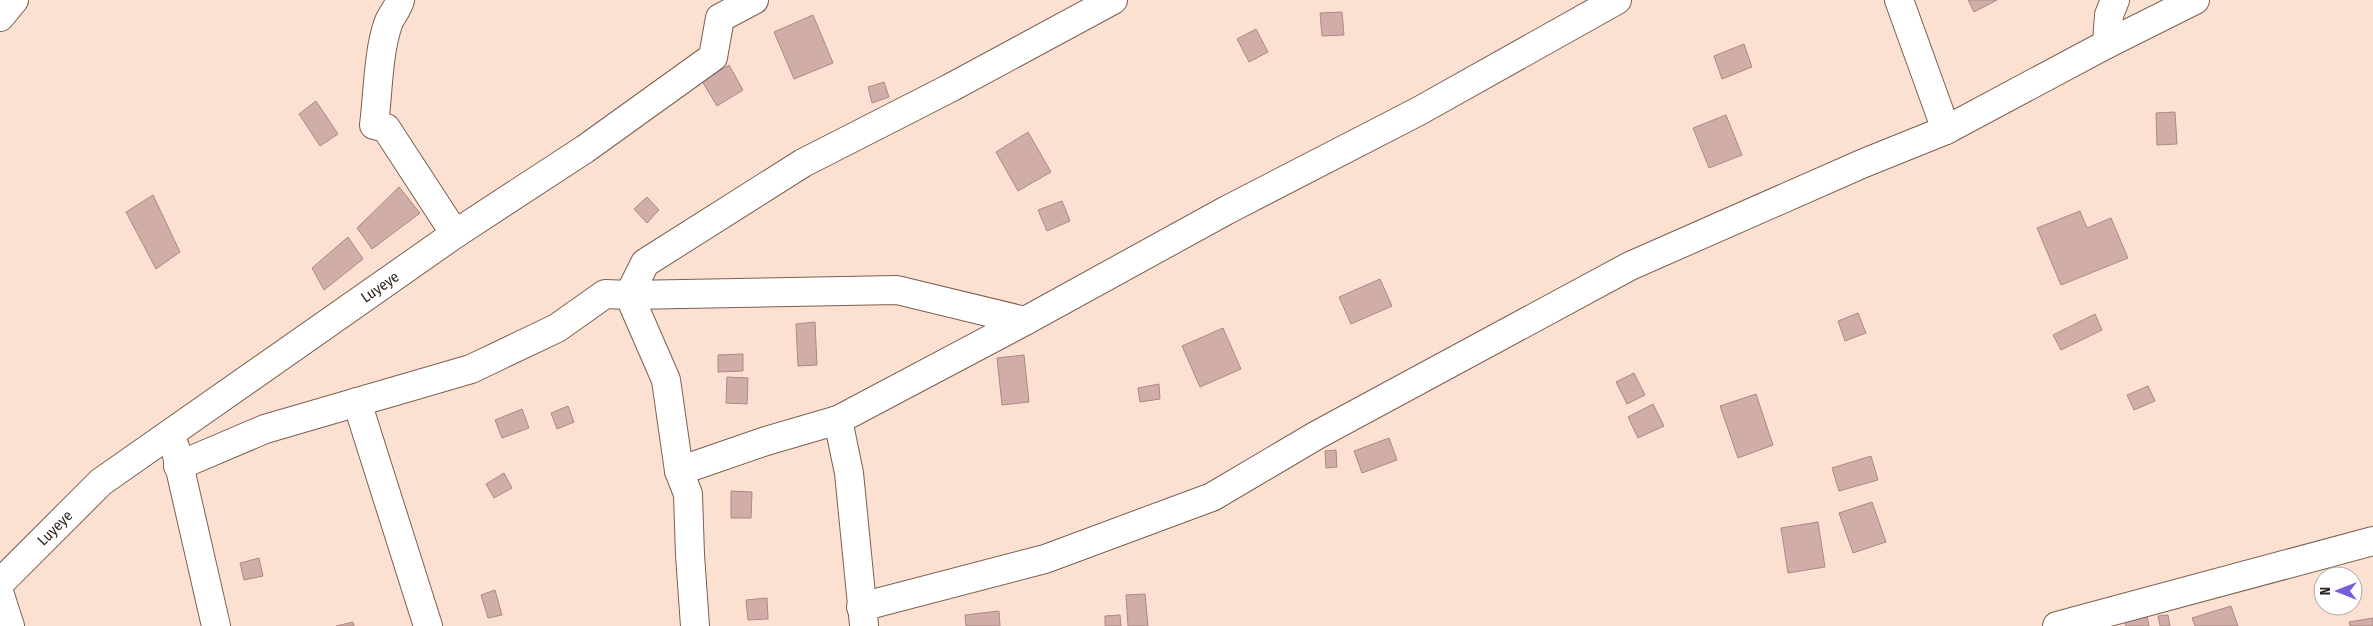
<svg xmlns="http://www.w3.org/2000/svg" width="2373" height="626" viewBox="0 0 2373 626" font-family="'Fira Sans Condensed',sans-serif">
  <rect width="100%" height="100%" fill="#fce1d3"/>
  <!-- building -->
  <g fill="#d1ada8" stroke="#ac8985">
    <polygon points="1968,0 1997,0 1974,12"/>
    <polygon points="1342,12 1344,35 1322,36 1320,13"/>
    <polygon points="813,15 833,63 794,79 774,32"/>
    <polygon points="1256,29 1268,52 1249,62 1237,39"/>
    <polygon points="1744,44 1752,67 1722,79 1714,56"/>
    <polygon points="729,65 743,90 717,106 702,81"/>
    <polygon points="884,82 889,97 872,103 868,87"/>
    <polygon points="316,101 338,134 320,146 299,114"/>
    <polygon points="2175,112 2177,144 2157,145 2156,113"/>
    <polygon points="1726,115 1742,155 1709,168 1693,128"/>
    <polygon points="1028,132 1051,172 1018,191 996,152"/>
    <polygon points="399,187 420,213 372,249 357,228"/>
    <polygon points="153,195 180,252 156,269 126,212"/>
    <polygon points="647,197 659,210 647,223 634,209"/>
    <polygon points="1062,201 1070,221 1047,231 1038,210"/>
    <polygon points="2080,211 2087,228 2111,218 2128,258 2061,285 2037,228"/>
    <polygon points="348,237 363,259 324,290 312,268"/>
    <polygon points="1380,279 1392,306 1351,324 1339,297"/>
    <polygon points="1858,313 1866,333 1845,341 1838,321"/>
    <polygon points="2095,314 2102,330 2061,350 2053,335"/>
    <polygon points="815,322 817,365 798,366 796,324"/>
    <polygon points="1223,328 1241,369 1200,387 1182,346"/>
    <polygon points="743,354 743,371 718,372 718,355"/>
    <polygon points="1024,355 1029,402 1002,405 997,358"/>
    <polygon points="1634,373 1645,395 1627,404 1616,382"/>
    <polygon points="727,377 748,378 747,404 726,403"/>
    <polygon points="1159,384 1160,399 1140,402 1138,388"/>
    <polygon points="2148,386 2155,401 2134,410 2127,395"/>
    <polygon points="1756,394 1773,445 1738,458 1720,406"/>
    <polygon points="1653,404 1664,426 1638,438 1628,417"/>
    <polygon points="568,406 574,422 557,429 551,413"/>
    <polygon points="522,409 529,428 502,438 495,420"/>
    <polygon points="1389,438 1397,460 1362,473 1354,451"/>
    <polygon points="1336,450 1337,467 1326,468 1325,451"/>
    <polygon points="1871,456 1878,480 1839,491 1832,468"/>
    <polygon points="504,473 512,488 494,498 486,484"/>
    <polygon points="731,491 752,492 751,518 731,518"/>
    <polygon points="1872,502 1886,542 1853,553 1839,513"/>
    <polygon points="1818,522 1825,567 1788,573 1781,528"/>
    <polygon points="259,558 263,576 244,580 240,563"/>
    <polygon points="495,590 502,615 488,618 481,595"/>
    <polygon points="1145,594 1148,626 1128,626 1126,595"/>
    <polygon points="767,598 768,619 748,620 746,600"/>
    <polygon points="2231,606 2238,626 2195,626 2192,618"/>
    <polygon points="999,611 1000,626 966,626 965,615"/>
    <polygon points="1120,615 1121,626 1105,626 1105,616"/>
    <polygon points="2168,615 2170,626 2160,626 2158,616"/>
    <polygon points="2147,616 2149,626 2126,626 2125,622"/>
    <polygon points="2373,618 2373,626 2350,626 2349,622"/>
    <polygon points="353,622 354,626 336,626"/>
  </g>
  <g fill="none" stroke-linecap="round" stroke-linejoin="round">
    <!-- minor casing -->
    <g stroke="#7b5f50" stroke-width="30">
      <g id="minor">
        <path d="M400,0C398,9 391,15 388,24C378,53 378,94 374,125L386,128L455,234"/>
        <polyline points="1899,0 1946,130"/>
        <polyline points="0,17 14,0"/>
        <polyline points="2107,44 2109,15 2115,0"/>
        <polyline points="357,402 428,626"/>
        <polyline points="838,420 849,473 864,625"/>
        <polyline points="175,447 216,626"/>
        <polyline points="178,466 265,429 471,369 557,328 605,294 629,295 645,263 803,163 950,88 1113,0"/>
        <polyline points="679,471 766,441 838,420 1025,321 1227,210 1419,111 1617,0"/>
        <polyline points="0,583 101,482 455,234 585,149 713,57 720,18 754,0"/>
        <polyline points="0,595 10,626"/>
        <polyline points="861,607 1045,559 1212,497 1317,435 1630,266 1864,163 1946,130 2107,44 2195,0"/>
        <polyline points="695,626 690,555 688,494 679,471 666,380 629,295 897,290 1025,321"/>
        <polyline points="2057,626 2373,541"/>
      </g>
    </g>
    <!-- minor -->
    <use href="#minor" stroke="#fff" stroke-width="28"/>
  </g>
  <g text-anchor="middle" stroke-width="5" stroke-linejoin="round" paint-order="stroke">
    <!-- street labels -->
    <g font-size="15" fill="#2e231c" stroke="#fff">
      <text transform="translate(380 287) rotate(-35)" y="5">Luyeye</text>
      <text transform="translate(55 528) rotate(-45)" y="5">Luyeye</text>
    </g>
  </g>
  <!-- north arrow -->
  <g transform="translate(2338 591) rotate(270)"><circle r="24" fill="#ffffff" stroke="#aba7a4"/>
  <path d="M0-4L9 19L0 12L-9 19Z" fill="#775cd6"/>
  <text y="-8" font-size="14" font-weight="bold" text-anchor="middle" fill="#2e231c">N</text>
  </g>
</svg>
